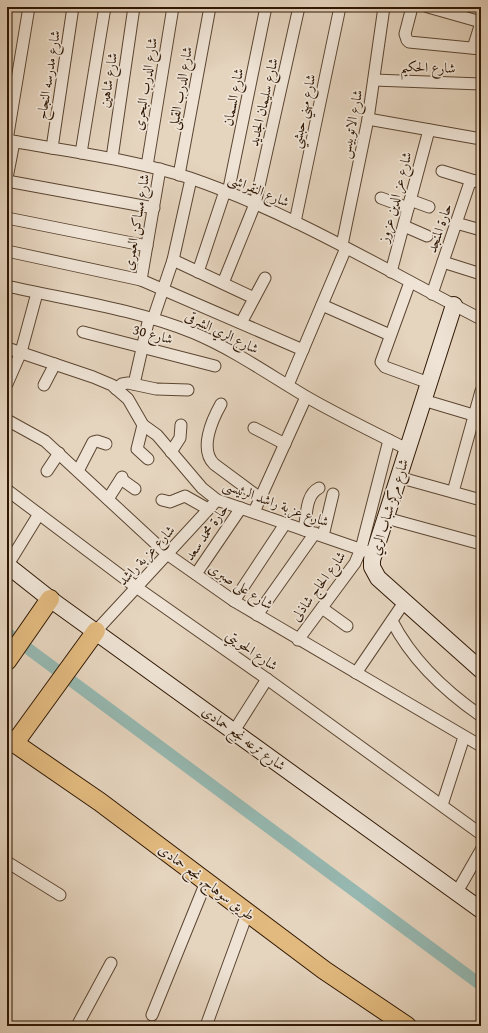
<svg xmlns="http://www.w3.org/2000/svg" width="488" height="1033" viewBox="0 0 488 1033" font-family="'Gentium Book Plus',Amiri,serif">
  <rect width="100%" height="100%" fill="#e5d4be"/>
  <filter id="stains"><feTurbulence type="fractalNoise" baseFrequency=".005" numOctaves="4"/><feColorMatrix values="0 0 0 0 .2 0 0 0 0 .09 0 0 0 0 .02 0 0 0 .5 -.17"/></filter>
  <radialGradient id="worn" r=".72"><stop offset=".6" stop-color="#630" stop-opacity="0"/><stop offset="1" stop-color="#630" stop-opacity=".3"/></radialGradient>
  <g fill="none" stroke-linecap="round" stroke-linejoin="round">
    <!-- stream -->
    <polyline stroke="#6d786b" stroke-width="3.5" points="476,1026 481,1021"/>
    <!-- canal -->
    <polyline stroke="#96b8b1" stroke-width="12" points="7,633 481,985"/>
    <!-- street casing -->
    <g stroke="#5c4632" stroke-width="13">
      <g id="street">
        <polyline points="412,7 405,34 407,40 409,42 481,49"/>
        <polyline points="428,7 481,22"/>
        <polyline points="473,48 481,23"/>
        <polyline points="374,80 481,84"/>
        <polyline points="368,119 481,139"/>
        <path d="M7,140C69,152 131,159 190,178C292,213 385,270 481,319"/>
        <polyline points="7,140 29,7"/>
        <polyline points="52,148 73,7"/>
        <polyline points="81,153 105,7"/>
        <polyline points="112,158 134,7"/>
        <polyline points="147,166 173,7"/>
        <polyline points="442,171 475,181"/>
        <polyline points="179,175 210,7"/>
        <polyline points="7,178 14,142"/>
        <polyline points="7,181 154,208"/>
        <polyline points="228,193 266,7"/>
        <polyline points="381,198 408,208"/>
        <polyline points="410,200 429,207"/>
        <polyline points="7,218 147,246"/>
        <polyline points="295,222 340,7"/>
        <polyline points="456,223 481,230"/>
        <polyline points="404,226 427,236"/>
        <polyline points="342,245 368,119 384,7"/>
        <polyline points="7,251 141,280 303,350"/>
        <polyline points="173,260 254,298"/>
        <polyline points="443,262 481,274"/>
        <polyline points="198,272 225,191"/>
        <polyline points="391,272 429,130"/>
        <polyline points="141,280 160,169"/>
        <polyline points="410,282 381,362 385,367 429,383"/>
        <polyline points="223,283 255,204 299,7"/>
        <path d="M7,286C69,300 135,309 194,333C234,350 268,374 305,396C338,415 373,432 407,449"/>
        <polyline points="432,294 469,185 472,181 481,181"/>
        <polyline points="322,305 390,335"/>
        <polyline points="153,319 173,260 191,179"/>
        <polyline points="241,323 265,278"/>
        <polyline points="83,332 215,366"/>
        <polyline points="7,348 93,377 112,385 128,399 143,425 157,435 202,488 217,500 374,554"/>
        <polyline points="7,384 21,352 37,293"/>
        <polyline points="134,384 149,318"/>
        <polyline points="44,385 55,364"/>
        <polyline points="288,385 346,248"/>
        <polyline points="116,389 122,384 128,383 156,389 188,390"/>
        <polyline points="423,400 480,417"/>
        <path d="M221,404C212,420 199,449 214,464L260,498"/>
        <polyline points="7,420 45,441 167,554 234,601 481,746"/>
        <polyline points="143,425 137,449 148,459"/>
        <polyline points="254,428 285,444"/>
        <polyline points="171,452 180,438 181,425"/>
        <polyline points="47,471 59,453"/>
        <polyline points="78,471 93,442 97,441 106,444"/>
        <polyline points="398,477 481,500"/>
        <polyline points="121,479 135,489"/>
        <polyline points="7,490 136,587 267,679 481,834"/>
        <polyline points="453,492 481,391"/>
        <polyline points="108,499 122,477"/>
        <polyline points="162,500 170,502 185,496 208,509"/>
        <polyline points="254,512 306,397"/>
        <polyline points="386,518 481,544"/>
        <path d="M304,530C307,516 305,495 319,488"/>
        <polyline points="323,536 333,494"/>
        <polyline points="7,566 39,514"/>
        <polyline points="196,574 241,508"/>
        <polyline points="234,601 285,524"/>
        <polyline points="322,608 347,626"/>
        <polyline points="257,615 315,533"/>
        <path d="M392,621C412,660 445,691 481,716"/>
        <polyline points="96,631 217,500"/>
        <polyline points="298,640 355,563 361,549 389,440"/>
        <polyline points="356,673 405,601"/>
        <polyline points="234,731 267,679"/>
        <polyline points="442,805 464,737"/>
        <polyline points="7,862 60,895"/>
        <polyline points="457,892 481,850"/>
        <polyline points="152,1015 206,882"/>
        <polyline points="77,1026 111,963"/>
        <polyline points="206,1026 247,914"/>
      </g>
    </g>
    <!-- secondary casing -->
    <g stroke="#2f1703" stroke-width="18">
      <g id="secondary">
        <polyline points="454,305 372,560 372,567 378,578 481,670"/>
        <polyline points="7,565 50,599 481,910"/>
      </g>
    </g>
    <!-- primary casing -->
    <g stroke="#2f1703" stroke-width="20">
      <g id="primary">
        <polyline points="7,661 50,599"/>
        <polyline points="7,738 100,802 324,970 407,1026"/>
        <polyline points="14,744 96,631"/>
      </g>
    </g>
    <!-- street -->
    <use href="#street" stroke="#eee3d5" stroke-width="11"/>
    <!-- secondary -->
    <use href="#secondary" stroke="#eee3d5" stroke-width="16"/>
    <!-- primary -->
    <use href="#primary" stroke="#e2ba7f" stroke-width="18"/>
  </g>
  <g text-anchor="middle" stroke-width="3.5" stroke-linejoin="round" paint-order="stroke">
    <!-- street labels -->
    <g font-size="14" fill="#2f1703" stroke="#eee3d5">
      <text transform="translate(428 67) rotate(2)" y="5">شارع الحكيم</text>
      <text transform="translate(48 75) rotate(-81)" y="5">شارع مدرسه النجاح</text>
      <text transform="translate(108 80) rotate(-81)" y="5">شارع شاهين</text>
      <text transform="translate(145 84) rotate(-81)" y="5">شارع الدرب البحرى</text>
      <text transform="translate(180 88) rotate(-80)" y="5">شارع الدرب القبلى</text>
      <text transform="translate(233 97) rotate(-79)" y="5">شارع السمان</text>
      <text transform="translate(263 102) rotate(-77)" y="5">شارع سليمان الجديد</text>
      <text transform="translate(303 111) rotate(-78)" y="5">شارع مهني حبشي</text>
      <text transform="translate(351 124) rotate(-79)" y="5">شارع الاتوبيس</text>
      <text transform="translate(259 190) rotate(23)" y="5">شارع النقراشى</text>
      <text transform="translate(395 197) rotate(-75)" y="5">شارع عز الدين عزوز</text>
      <text transform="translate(136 222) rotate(-80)" y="5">شارع مساكن العمرى</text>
      <text transform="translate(439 228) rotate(-71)" y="5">حارة المنجد</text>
      <text transform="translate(222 332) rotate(26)" y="5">شارع الري الشرقى</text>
      <text transform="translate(153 334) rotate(15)" y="5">شارع 30</text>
      <text transform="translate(276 503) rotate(20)" y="5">شارع عزبة راشد الرئيسى</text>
      <text transform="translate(389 507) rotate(-73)" y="5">شارع مركز شباب الري</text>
      <text transform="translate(206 532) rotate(-55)" y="5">حارة محمد سعد</text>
      <text transform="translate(146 555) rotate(-47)" y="5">شارع عزبة راشد</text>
      <text transform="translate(241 586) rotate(33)" y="5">شارع على صبرى</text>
      <text transform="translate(318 586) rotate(-54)" y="5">شارع الحاج شاذلى</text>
      <text transform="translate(252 650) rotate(35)" y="5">شارع الحويتي</text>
      <text transform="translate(244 738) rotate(36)" y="5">شارع ترعه نجع حمادى</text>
      <text transform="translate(207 882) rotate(37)" y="5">طريق سوهاج, نجع حمادى</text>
    </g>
  </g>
  <!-- margin -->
  <rect width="488" height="1033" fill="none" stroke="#e5d4be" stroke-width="24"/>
  <rect x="8" y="8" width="472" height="1017" fill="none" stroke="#2f1703" stroke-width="2"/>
  <rect x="12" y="12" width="464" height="1009" fill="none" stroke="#2f1703"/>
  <rect width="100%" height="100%" filter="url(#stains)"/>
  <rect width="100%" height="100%" fill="url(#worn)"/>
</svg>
